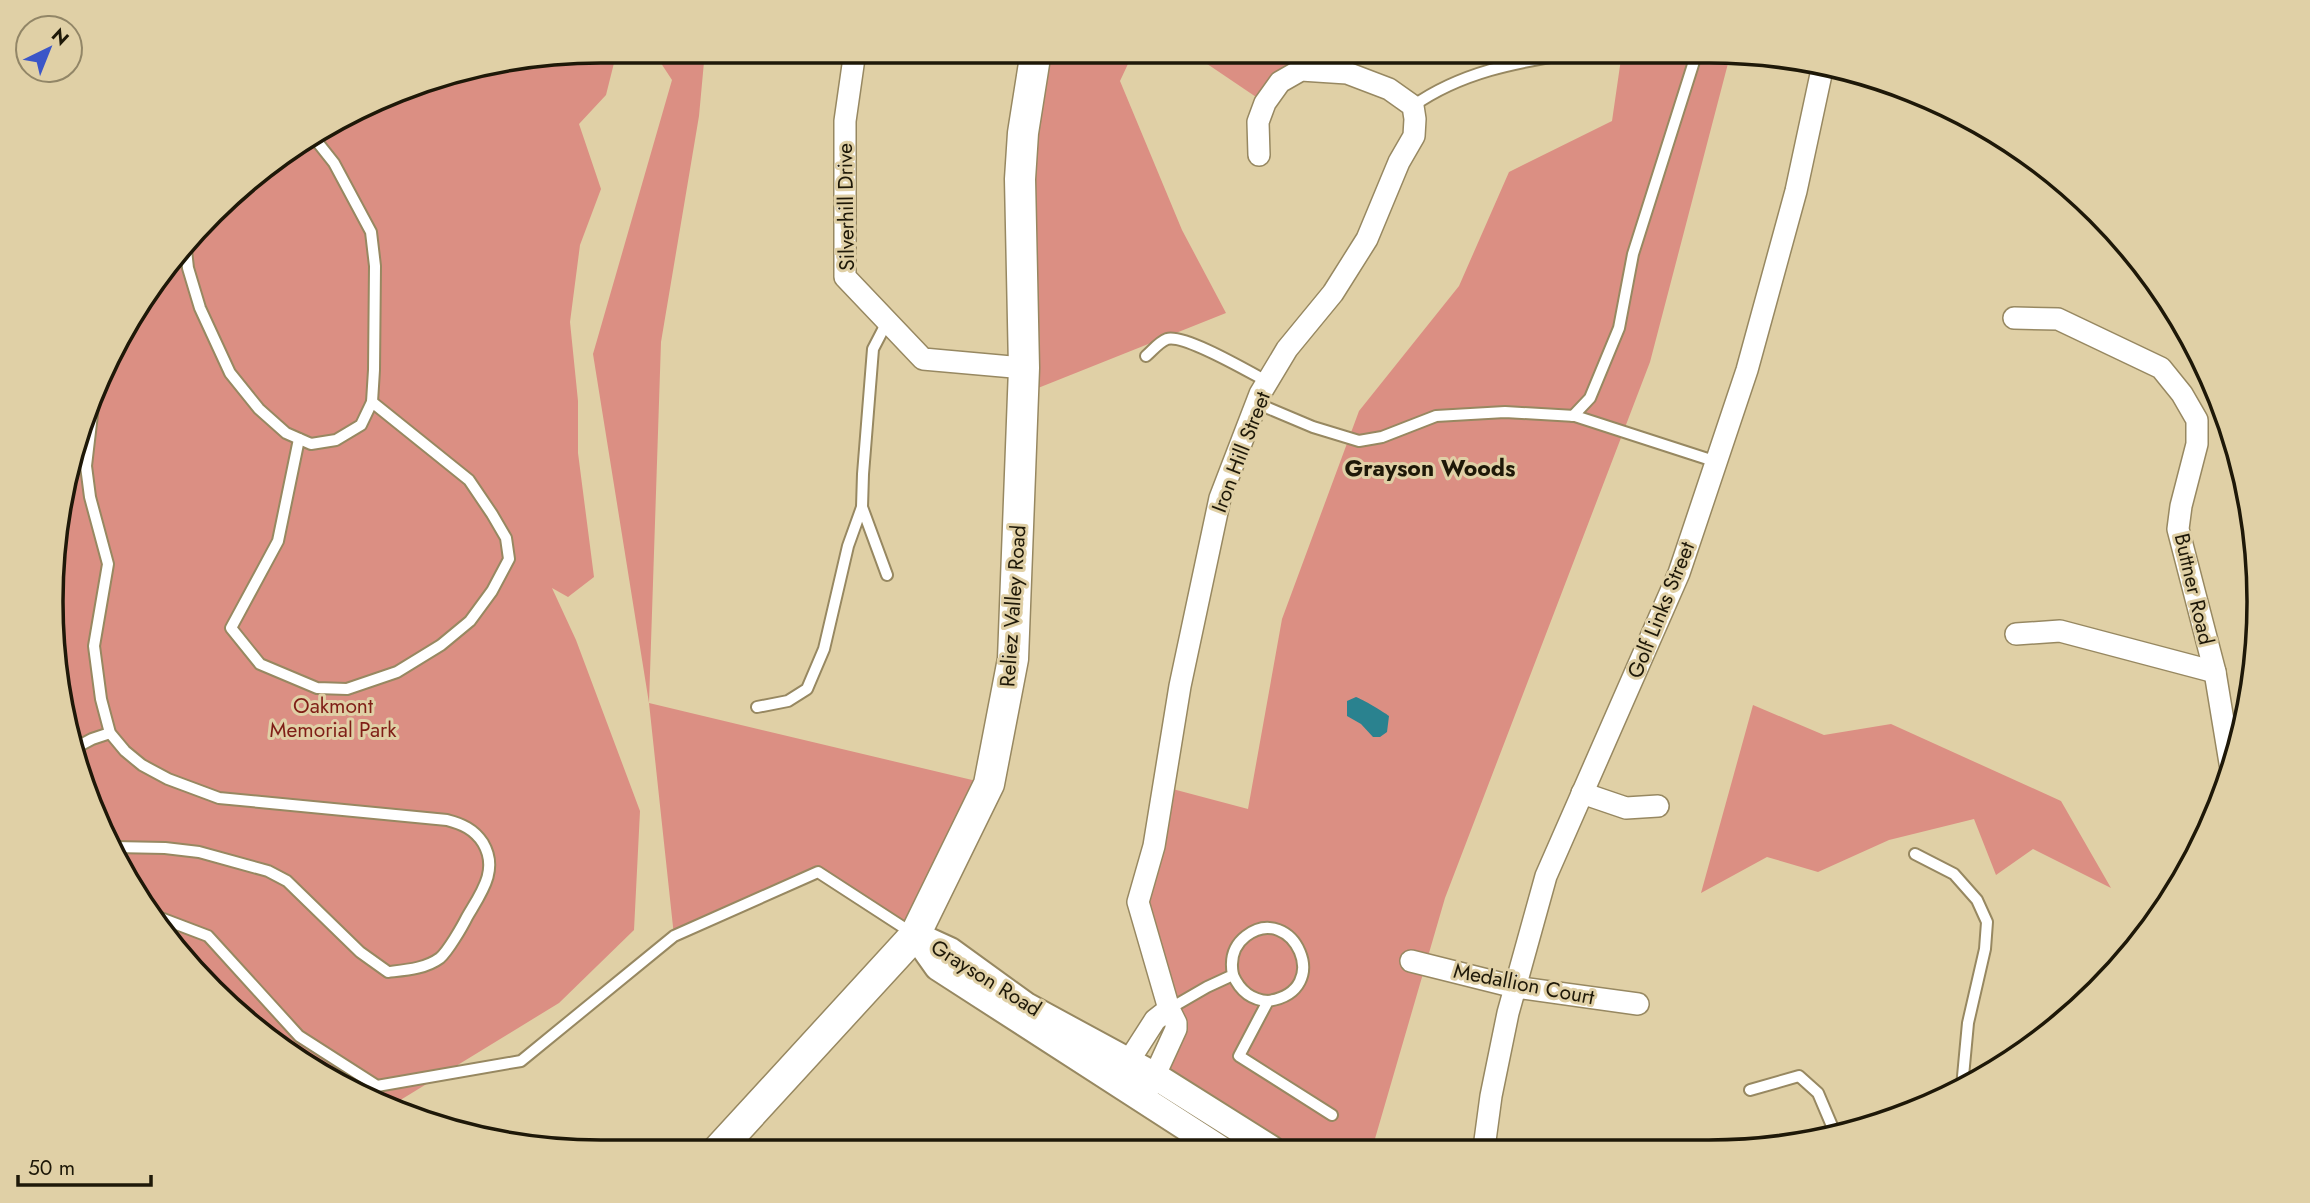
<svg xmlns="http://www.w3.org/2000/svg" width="2310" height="1203" viewBox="0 0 2310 1203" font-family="Jost,sans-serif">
  <rect width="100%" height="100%" fill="#e0d0a6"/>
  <!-- green -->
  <g fill="#db8f83">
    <polygon points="601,51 617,51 606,95 579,124 601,189 580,245 570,322 578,401 578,453 594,577 568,597 552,588 576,640 640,811 634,930 559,1003 389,1107 358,1095 278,1046 251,1016 187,964 93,813 52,638 69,459 143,296 266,165 424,80"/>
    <polygon points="653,51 705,51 699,116 661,342 649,703 989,784 915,935 818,872 674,936 649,703 593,354 672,80"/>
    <polygon points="1036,51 1134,51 1120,81 1182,230 1226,313 1023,394"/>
    <polygon points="1188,51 1321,51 1265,103"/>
    <polygon points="1622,52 1731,52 1650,362 1445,898 1372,1149 1271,1149 1156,1077 1178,1028 1138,902 1165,787 1248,809 1282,619 1359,411 1459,286 1509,172 1612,121"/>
    <polygon points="1753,705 1824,735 1891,724 2061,801 2111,888 2033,849 1996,875 1974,819 1889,840 1818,872 1767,857 1701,893"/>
  </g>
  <!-- water -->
  <path fill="#2a828f" d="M1356,697C1362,699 1384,712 1389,716L1387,732L1380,737H1373L1361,724L1347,716V701Z"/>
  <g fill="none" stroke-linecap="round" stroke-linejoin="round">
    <!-- service casing -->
    <g stroke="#978861" stroke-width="14">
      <g id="service">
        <path d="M1413,106C1461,72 1517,62 1574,53"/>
        <polyline points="186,250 188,268 200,308 230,373 259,409 286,433 311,444 336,440 361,425 372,402 374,370 375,266 371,232 334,163 315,139"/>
        <path d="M1146,356C1153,350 1159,342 1167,339C1185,334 1249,372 1268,382"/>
        <polyline points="1256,403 1313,427 1359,441 1382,437 1436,416 1505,412 1575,416 1717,462"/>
        <path d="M93,406L86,466L90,497L108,564L94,646L101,699L110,733L125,751L142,765L168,779L219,798L447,820C462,824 474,829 483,843C499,870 481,893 467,917C462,927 448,951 440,958C425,969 405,970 388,972L360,952L287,881L268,871L199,852L165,848L114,847"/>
        <polyline points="1573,416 1590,398 1619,328 1633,254 1697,52"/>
        <polyline points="299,439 278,541 231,628 260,664 317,688 347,689 397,672 441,645 470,621 492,591 509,559 506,538 492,514 469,480 372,402"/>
        <polyline points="862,507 887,575"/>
        <polyline points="757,707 788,701 807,689 824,649 848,546 862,507 863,474 873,349 887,322"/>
        <polyline points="77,747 92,739 110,733"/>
        <polyline points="1915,854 1954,874 1977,900 1987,922 1985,949 1968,1023 1962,1087"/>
        <polyline points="158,917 208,936 299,1036 377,1086 521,1061 674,936 818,872 912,933"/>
        <path d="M1233,975C1240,991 1251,1000 1268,1001"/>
        <path d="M1169,1009L1207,987L1233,975C1230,960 1233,946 1246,936C1292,901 1336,991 1268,1001L1239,1056L1332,1115"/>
        <polyline points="1750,1090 1799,1076 1818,1093 1835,1133"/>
      </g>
    </g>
    <!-- minor casing -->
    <g stroke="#978861" stroke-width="24">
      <g id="minor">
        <polyline points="855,51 845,121 845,277 923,359 1024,368"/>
        <polyline points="2014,318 2058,319 2161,368 2182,394 2197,420 2197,444 2181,506 2178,529 2215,672 2231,769"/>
        <polyline points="2016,634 2060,631 2215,672"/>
        <polyline points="1582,793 1626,808 1658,806"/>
        <polyline points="1411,961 1515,987 1638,1004"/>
        <polyline points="1169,1009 1138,902 1154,846 1180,686 1220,498 1260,394 1287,349 1333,293 1367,239 1399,162 1414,136 1415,119 1413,106 1389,89 1347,73 1301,70 1280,82 1265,103 1258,122 1259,155"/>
        <polyline points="1121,1073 1155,1020 1169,1009 1176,1023 1176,1029 1149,1088"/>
        <polyline points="1484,1148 1491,1096 1508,1013 1546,876 1679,573 1747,370 1796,191 1823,65"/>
      </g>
    </g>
    <!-- tertiary casing -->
    <g stroke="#978861" stroke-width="30">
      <g id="tertiary">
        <polyline points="915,935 950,951 1026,1006 1155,1076 1271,1149"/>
        <polyline points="916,936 938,967 1220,1149"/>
      </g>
    </g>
    <!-- secondary casing -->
    <g stroke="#978861" stroke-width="33">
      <polyline id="secondary" points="717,1151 915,935 989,784 1013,659 1024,368 1020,179 1023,133 1036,51"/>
    </g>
    <!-- service -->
    <use href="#service" stroke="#fff" stroke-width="10"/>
    <!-- minor -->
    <use href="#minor" stroke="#fff" stroke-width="21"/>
    <!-- tertiary -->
    <use href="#tertiary" stroke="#fff" stroke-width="26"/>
    <!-- secondary -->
    <use href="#secondary" stroke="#fff" stroke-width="30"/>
  </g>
  <g text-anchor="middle" stroke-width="6" stroke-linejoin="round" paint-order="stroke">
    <!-- street labels -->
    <g font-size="21" fill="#1e1808" stroke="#e0d0a6">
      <text transform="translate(846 207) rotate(-91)" y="7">Silverhill Drive</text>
      <text transform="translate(1241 452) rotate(-69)" y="7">Iron Hill Street</text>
      <text transform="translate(2194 589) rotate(77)" y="7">Buttner Road</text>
      <text transform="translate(1013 606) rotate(-86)" y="7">Reliez Valley Road</text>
      <text transform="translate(1661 610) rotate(-68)" y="7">Golf Links Street</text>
      <text transform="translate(986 978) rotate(32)" y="7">Grayson Road</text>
      <text transform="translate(1524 984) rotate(11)" y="7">Medallion Court</text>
    </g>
    <!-- park labels -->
    <g font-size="21" fill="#7f1e16" stroke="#e0d0a6">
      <text x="333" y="713">Oakmont<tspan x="333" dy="24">Memorial Park</tspan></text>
    </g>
    <!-- neighbourhood labels -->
    <g font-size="23" font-weight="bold" fill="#1e1808" stroke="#e0d0a6">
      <text x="1430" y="476">Grayson Woods</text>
    </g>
  </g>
  <!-- crop -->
  <path d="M0 0H2310V1203H0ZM601 63H1709A538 538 0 0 1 2247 601V602A538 538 0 0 1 1709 1140H601A538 538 0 0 1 63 602V601A538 538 0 0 1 601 63Z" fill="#e0d0a6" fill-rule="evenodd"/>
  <path fill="none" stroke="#1e1808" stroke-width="3.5" d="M601 63H1709A538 538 0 0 1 2247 601V602A538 538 0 0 1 1709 1140H601A538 538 0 0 1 63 602V601A538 538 0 0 1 601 63Z"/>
  <!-- north arrow -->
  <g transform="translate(49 49) rotate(43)"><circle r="33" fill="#e0d0a6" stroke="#928667" stroke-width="2"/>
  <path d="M0-5L12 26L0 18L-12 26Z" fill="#3b56c8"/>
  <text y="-10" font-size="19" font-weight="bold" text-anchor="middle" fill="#1e1808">N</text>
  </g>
  <!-- scale -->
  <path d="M18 1175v10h133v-10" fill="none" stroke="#1e1808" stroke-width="3.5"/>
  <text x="28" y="1175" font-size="21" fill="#1e1808" stroke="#e0d0a6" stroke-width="5" paint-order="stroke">50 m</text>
</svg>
